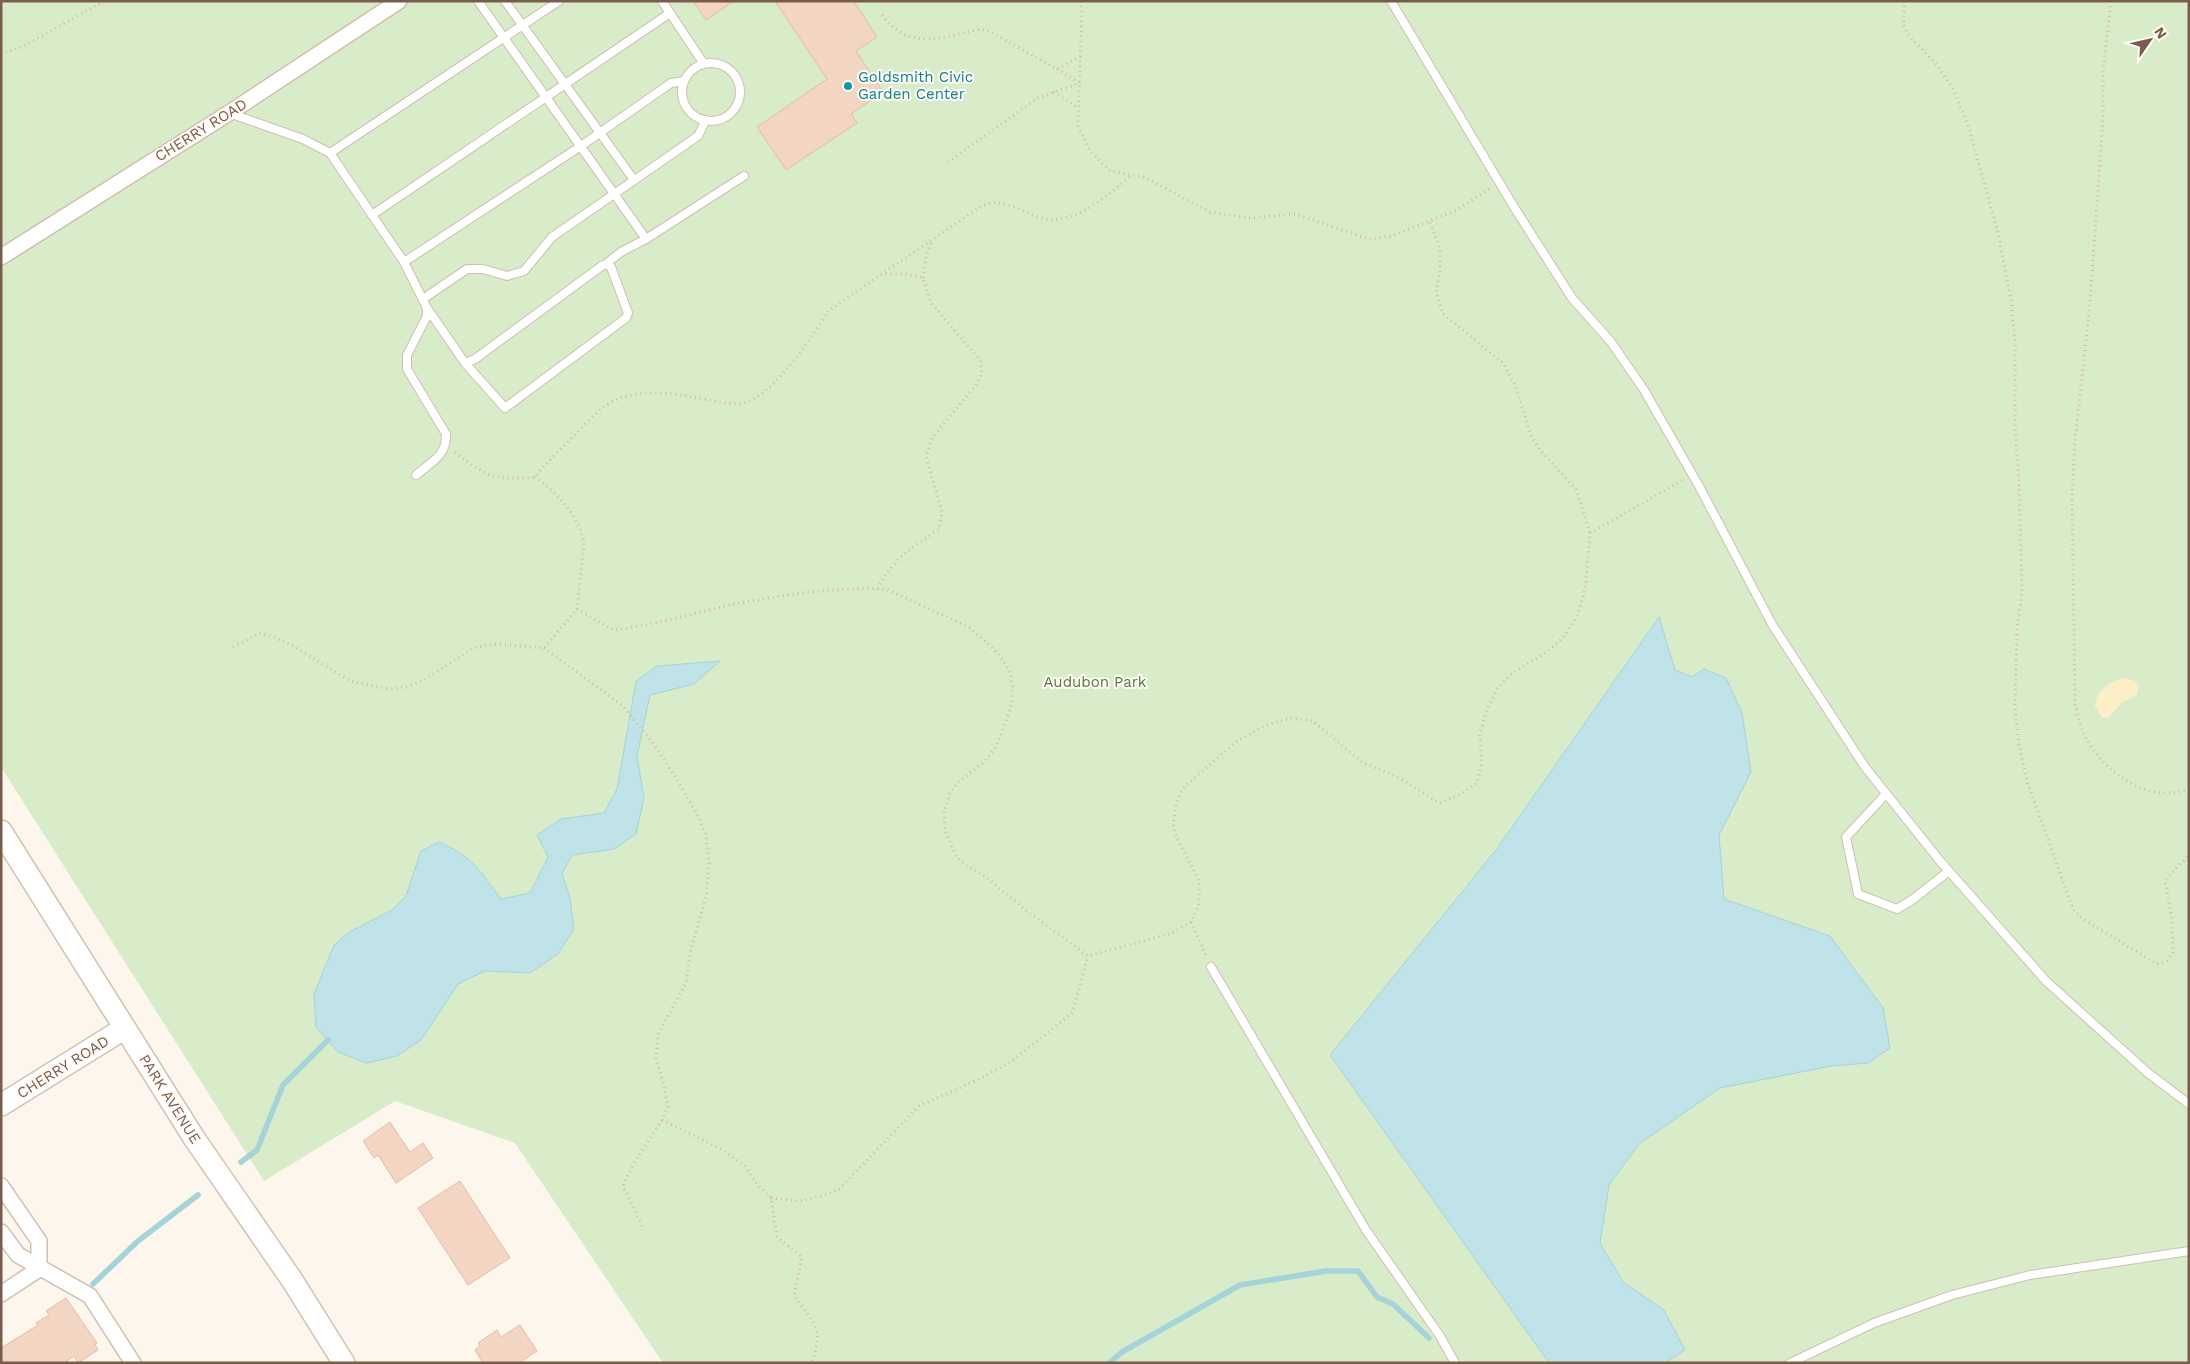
<svg xmlns="http://www.w3.org/2000/svg" width="2190" height="1364" viewBox="0 0 2190 1364" font-family="'Work Sans',sans-serif">
  <rect width="100%" height="100%" fill="#fdf6ec"/>
  <!-- green -->
  <polygon fill="#d8ecc9" points="1,1 2189,1 2189,1363 663,1363 515,1143 395,1101 264,1181 1,767"/>
  <!-- sand -->
  <path fill="#fcefc7" d="M2126,678L2137,682L2139,686L2137,695L2121,703L2109,718H2102L2095,706C2095,691 2113,679 2126,678Z"/>
  <!-- water -->
  <g fill="#bfe3e8" stroke="#a5d3da">
    <polygon points="1659,617 1675,670 1692,677 1704,669 1726,678 1742,713 1751,772 1719,835 1724,899 1830,936 1883,1008 1890,1048 1868,1063 1831,1066 1720,1088 1639,1144 1609,1185 1600,1243 1623,1282 1664,1310 1685,1350 1665,1363 1549,1363 1330,1055 1496,850"/>
    <path d="M720,661L694,684L650,695L637,756L644,798L636,834L614,849L572,855L562,874L570,898L574,929L558,954L530,973L485,971L458,984L421,1040L397,1056L366,1063L338,1052L316,1027L314,994L334,945L349,932L392,910L406,896L421,851L439,842C472,856 481,872 501,899L530,893L548,857L537,835L561,819L604,813L617,789L636,681L657,666Z"/>
  </g>
  <g fill="none" stroke-linecap="round" stroke-linejoin="round">
    <!-- stream -->
    <g stroke="#a5d3da" stroke-width="5.5">
      <polyline points="241,1162 257,1150 283,1085 328,1040"/>
      <polyline points="93,1284 138,1241 198,1195"/>
      <polyline points="1109,1363 1122,1352 1240,1285 1326,1271 1358,1271 1377,1297 1393,1304 1429,1338"/>
    </g>
  </g>
  <!-- building -->
  <g fill="#f3d5c3" stroke="#e6bba3">
    <polygon points="693,1 734,1 706,20"/>
    <polygon points="775,1 854,1 877,37 856,51 883,92 851,114 857,123 786,170 757,127 827,79"/>
    <polygon points="390,1122 410,1152 423,1143 433,1158 396,1183 378,1155 374,1158 363,1141"/>
    <polygon points="460,1181 510,1258 468,1285 418,1208"/>
    <polygon points="66,1298 97,1343 95,1344 98,1350 78,1363 74,1356 64,1363 1,1363 1,1348 38,1325 36,1323 49,1315 46,1311"/>
    <polygon points="520,1325 537,1351 519,1363 483,1363 475,1350 480,1346 478,1343 497,1330 501,1337"/>
  </g>
  <g fill="none" stroke-linecap="round" stroke-linejoin="round">
    <!-- lane casing -->
    <g stroke="#d1beb0" stroke-width="10">
      <g id="lane">
        <polyline points="478,1 646,239 744,176"/>
        <polyline points="505,1 634,180"/>
        <polyline points="662,1 704,64"/>
        <polyline points="1391,1 1514,207 1572,298 1611,342 1644,390 1699,486 1773,626 1865,767 1940,861 2046,981 2148,1073 2189,1104"/>
        <circle cx="711" cy="92" r="29"/>
        <path d="M229,113L303,139L330,153L404,262L427,308V316L407,355V369L446,434C447,456 431,462 416,475"/>
        <polyline points="330,153 559,1"/>
        <polyline points="372,215 670,13"/>
        <polyline points="404,262 581,146 671,83 684,81"/>
        <polyline points="606,264 621,252 646,239"/>
        <polyline points="423,299 467,269 483,269 507,276 524,271 552,237 698,136 706,120"/>
        <polyline points="427,308 465,363 505,408 626,318 628,313 611,267 606,264 603,265 475,359 465,363"/>
        <polyline points="1886,794 1846,837 1858,894 1897,909 1912,900 1949,871"/>
        <polyline points="1211,967 1366,1230 1440,1336 1455,1363"/>
        <polyline points="1790,1363 1874,1323 1952,1295 2030,1275 2189,1251"/>
      </g>
    </g>
    <!-- street casing -->
    <g stroke="#d1beb0" stroke-width="18">
      <g id="street">
        <polyline points="1,257 229,113 399,1"/>
        <polyline points="1,1186 39,1241 39,1269"/>
        <polyline points="1,1232 18,1255 90,1296 133,1363"/>
        <polyline points="1,1294 39,1269"/>
      </g>
    </g>
    <!-- secondary casing -->
    <g stroke="#d6c0b0" stroke-width="24">
      <g id="secondary">
        <polyline points="1,831 194,1138 292,1280 344,1363"/>
        <polyline points="1,1105 125,1028"/>
      </g>
    </g>
    <!-- path -->
    <g stroke="#d9b8a5" stroke-width="3" stroke-dasharray="1 4" stroke-linecap="butt">
      <polyline points="1080,1 1082,10 1078,126 1091,152 1110,171 1144,177 1210,212 1250,218 1296,214 1369,239 1392,236 1457,210 1490,188"/>
      <polyline points="1905,1 1903,25 1909,36 1938,66 1954,91 1969,128 1998,233 2011,300 2015,341 2015,425 2019,482 2022,594 2017,628 2015,711 2019,745 2028,784 2073,909 2083,919 2157,964 2167,961 2173,953 2172,918 2165,880 2189,855"/>
      <path d="M2111,1L2103,71V120L2090,303L2075,441L2072,496L2075,704C2078,714 2080,725 2084,734C2102,771 2146,805 2189,789"/>
      <path d="M882,15C909,52 943,37 980,29L989,31L1057,69L1081,56"/>
      <polyline points="1,54 22,47 104,1"/>
      <polyline points="1057,69 1080,83"/>
      <polyline points="1054,92 1078,108"/>
      <polyline points="948,162 1038,98 1080,83"/>
      <polyline points="923,278 926,256 932,240"/>
      <path d="M455,452C488,478 493,480 535,477C546,463 559,451 572,438C583,427 594,413 608,404C631,389 666,392 693,397C709,399 734,408 749,401C776,391 814,335 828,311L983,205C987,205 993,202 998,203C1011,204 1026,213 1038,217C1073,229 1107,195 1132,175"/>
      <polyline points="1590,533 1683,480"/>
      <path d="M878,589C891,559 914,547 939,529L942,512L926,456L932,438L976,385L982,373L980,360L931,303L923,278L904,274H884"/>
      <path d="M577,609L613,630C653,625 691,614 730,605C776,596 831,587 878,589L888,590L969,627L999,654L1010,672L1013,688L1011,706L1002,732L996,747L984,762L958,782L950,793L944,812L945,831L956,856L965,865L986,877L1028,912L1088,956L1172,933L1191,922L1199,905V880L1178,841L1173,825L1176,804L1183,788L1236,742L1264,726L1291,718L1313,721L1363,763L1398,777L1439,803L1461,794L1477,783L1482,762L1480,734L1487,709L1497,689L1512,673L1545,653L1563,638L1577,616L1585,590L1590,533L1576,489L1540,450L1531,435L1515,385L1503,363L1443,314L1436,292L1440,272V248L1429,220"/>
      <path d="M233,647L260,633L271,636L295,647L350,681L388,689L406,687L426,679L473,648L496,644L544,648L577,609L584,543C578,514 557,493 535,477"/>
      <polyline points="544,648 623,706 653,743 676,778 698,816 706,835 709,864 706,897 691,949 686,983 658,1034 656,1058 663,1082 668,1107 662,1120 635,1161 623,1186 642,1226"/>
      <polyline points="1191,922 1207,958"/>
      <path d="M662,1120L723,1150L745,1166L757,1184L771,1198L777,1237L802,1257L794,1296C815,1325 824,1327 812,1363"/>
      <polyline points="771,1198 800,1201 821,1196 839,1189 919,1106 977,1080 1011,1062 1072,1013 1088,956"/>
    </g>
    <!-- lane -->
    <use href="#lane" stroke="#fff" stroke-width="8"/>
    <!-- street -->
    <use href="#street" stroke="#fff" stroke-width="15"/>
    <!-- secondary -->
    <use href="#secondary" stroke="#fff" stroke-width="21"/>
  </g>
  <!-- markers -->
  <circle fill="#0f9aa8" stroke="#fffaf3" stroke-width="2" cx="848" cy="86" r="5"/>
  <g text-anchor="middle" stroke-width="4" stroke-linejoin="round" paint-order="stroke">
    <!-- culture labels -->
    <g font-size="15" fill="#0d838f" stroke="#fffaf3" text-anchor="start">
      <text x="858" y="82">Goldsmith Civic<tspan x="858" dy="17">Garden Center</tspan></text>
    </g>
    <!-- street labels -->
    <g font-size="15" fill="#7a5c4d" stroke="#fffaf3">
      <text transform="translate(201 130) rotate(-32)" y="5">CHERRY ROAD</text>
      <text transform="translate(63 1067) rotate(-32)" y="5">CHERRY ROAD</text>
      <text transform="translate(170 1099) rotate(58)" y="5">PARK AVENUE</text>
    </g>
    <!-- park labels -->
    <g font-size="15" fill="#537a41" stroke="#fffaf3">
      <text x="1095" y="687">Audubon Park</text>
    </g>
  </g>
  <!-- border -->
  <rect width="2190" height="1364" fill="none" stroke="#7a5c4d" stroke-width="5"/>
  <!-- north arrow -->
  <g transform="translate(2150 40) rotate(56)" stroke="#fffaf3" stroke-width="4" paint-order="stroke">
  <path d="M0-4L9 19L0 12L-9 19Z" fill="#7a5c4d"/>
  <text y="-8" font-size="14" font-weight="bold" text-anchor="middle" fill="#7a5c4d">N</text>
  </g>
</svg>
